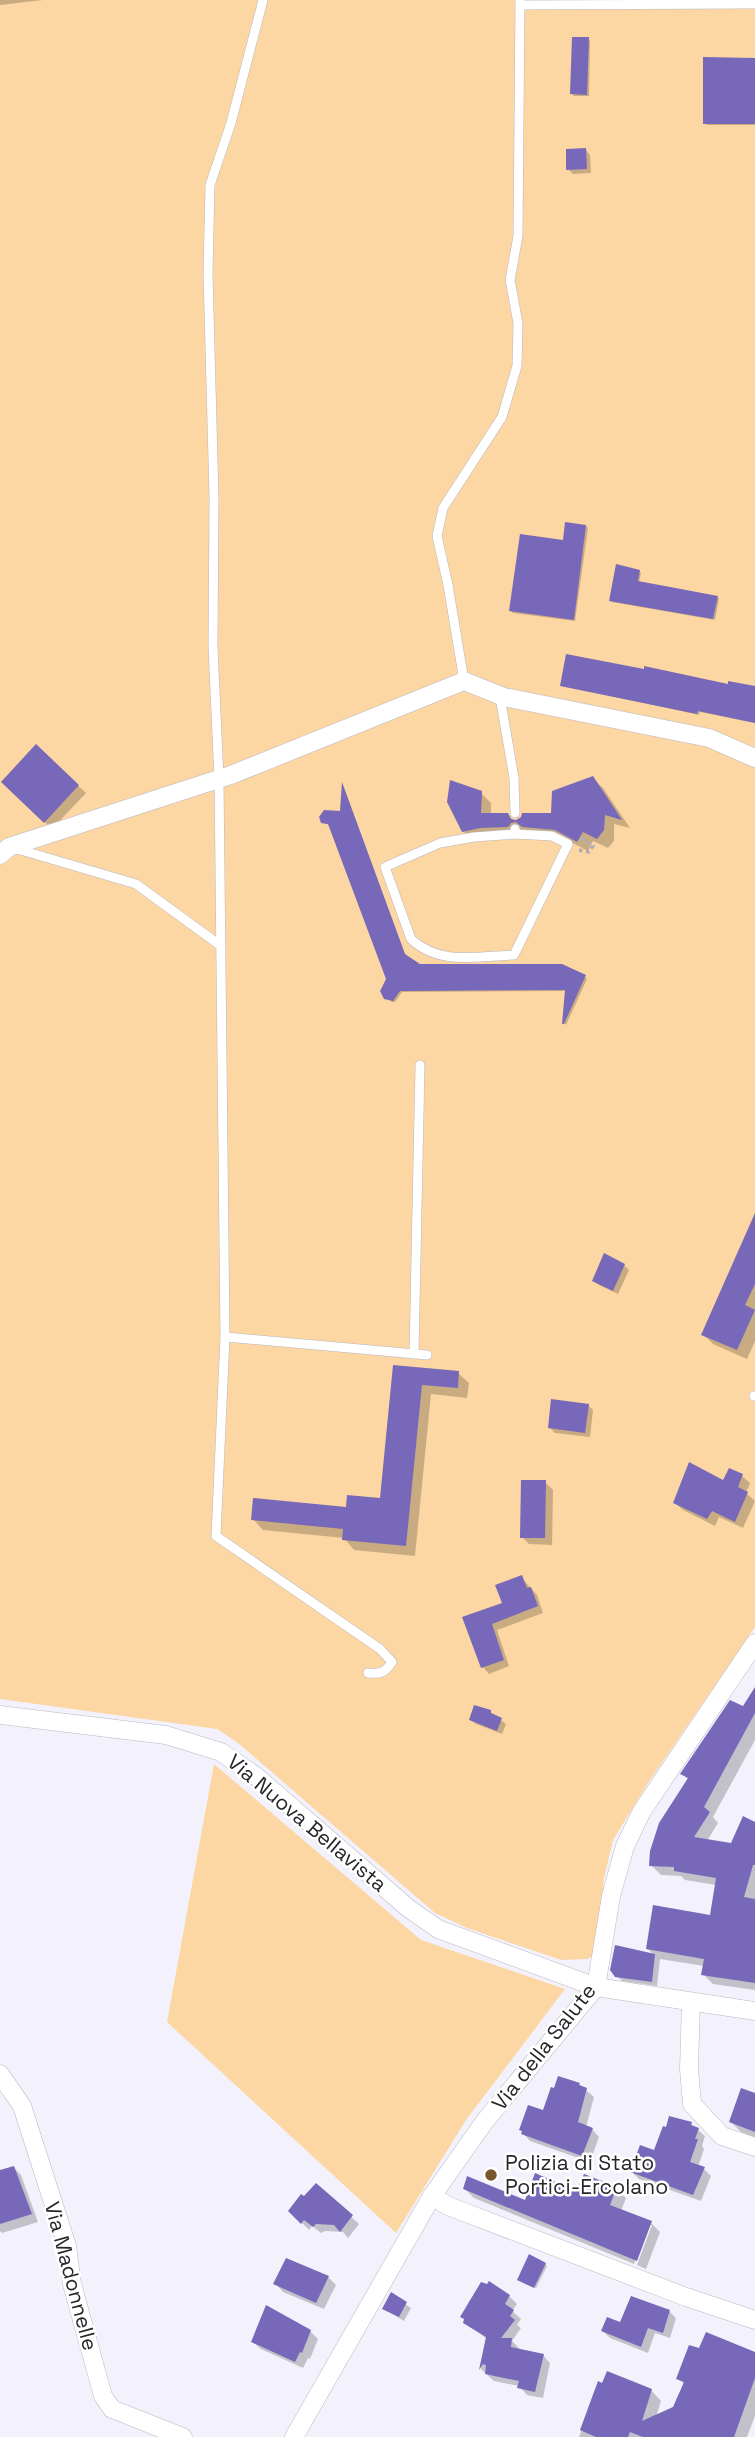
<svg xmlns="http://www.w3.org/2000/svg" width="755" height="2437" viewBox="0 0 755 2437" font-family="'Space Grotesk',sans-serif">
  <rect width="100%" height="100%" fill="#f3f2fc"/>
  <!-- green -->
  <g fill="#fcd6a3">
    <polygon points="0,0 755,0 755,1627 648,1783 613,1840 604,1878 597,1953 588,1959 561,1960 467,1928 435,1913 238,1743 217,1729 0,1699"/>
    <polygon points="214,1764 421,1940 565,1989 466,2120 396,2233 167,2022"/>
  </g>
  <!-- shadow -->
  <g fill="#0003">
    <polygon points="0,0 43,0 0,5"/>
    <polygon points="588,39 590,41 589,96 574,96 572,94"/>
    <polygon points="755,59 755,125 707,125 705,123"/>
    <polygon points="586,150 590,155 591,173 573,174 568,169"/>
    <polygon points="586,526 588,528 575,621 513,613 511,611"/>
    <polygon points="639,571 641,573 639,583 717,597 719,599 715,620 612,602 611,600"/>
    <polygon points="562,685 755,688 755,723 700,712 699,715"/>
    <polygon points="36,747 86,793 52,829 3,782"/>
    <polygon points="592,778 603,788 630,828 614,824 614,841 608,848 593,841 588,851 565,839 534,837 474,841 463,831 481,793 491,803 491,814 507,814 515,822 553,815"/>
    <polygon points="343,787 406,957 419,966 585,977 587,979 566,1025 564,1023 566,991 402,992 395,1002 392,1002 383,995 388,979 330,825 322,823 342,813"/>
    <polygon points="755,1223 755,1341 747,1359 713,1344 703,1334"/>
    <polygon points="624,1265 629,1270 618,1294 599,1285 594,1281"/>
    <polygon points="395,1366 458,1373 469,1383 467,1398 431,1394 415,1556 354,1550 344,1538 263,1530 253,1519 347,1509 381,1500"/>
    <polygon points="588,1405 593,1410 590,1437 555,1433 550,1428"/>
    <polygon points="742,1476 750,1483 746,1493 755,1501 743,1528 719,1517 715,1526 683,1510 675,1503"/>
    <polygon points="545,1482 553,1490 552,1545 529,1544 522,1537"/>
    <polygon points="521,1577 537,1595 543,1613 497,1630 509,1666 489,1674 483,1667 464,1618 504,1604"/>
    <polygon points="755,1690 755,1740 713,1817 718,1823 707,1841 732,1845 755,1824 755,1990 713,1984 703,1974 704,1966 660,1959 657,1986 622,1981 617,1976 616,1947 655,1956 648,1949 712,1917 716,1885 685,1880 681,1876 661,1875 651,1865 689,1780 683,1774 744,1708"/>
    <polygon points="490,1712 506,1724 502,1734 476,1724 471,1719"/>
    <polygon points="579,2084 594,2097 586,2127 592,2129 599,2137 590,2162 530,2141 523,2133 544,2113"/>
    <polygon points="755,2095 755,2137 741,2132 731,2122"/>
    <polygon points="691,2124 705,2136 702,2146 704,2149 698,2167 704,2169 711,2176 701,2201 639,2179 632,2172"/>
    <polygon points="14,2168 21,2175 38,2222 2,2233 0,2231 0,2172"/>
    <polygon points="585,2176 616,2189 626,2198 621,2211 651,2223 660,2232 646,2269 637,2265 652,2225 648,2225 634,2264 474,2198 465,2189 526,2202 577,2193"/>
    <polygon points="316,2185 359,2224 348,2238 343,2232 325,2231 321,2233 312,2226 309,2230 290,2211"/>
    <polygon points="545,2264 547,2266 536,2288 521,2281"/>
    <polygon points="328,2277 336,2285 324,2309 283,2292 276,2284"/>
    <polygon points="392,2295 411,2308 404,2321 384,2309"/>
    <polygon points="509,2296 517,2304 512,2311 521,2319 517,2325 521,2328 512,2341 519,2348 519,2350 543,2355 550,2363 543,2398 527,2395 519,2386 494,2381 481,2369 487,2339 465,2322"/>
    <polygon points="669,2311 676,2318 670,2338 655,2333 648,2353 610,2338 603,2331"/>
    <polygon points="310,2331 318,2339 310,2359 308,2358 303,2368 261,2349 253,2342"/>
    <polygon points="700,2350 755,2354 755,2416 747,2437 579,2437 599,2384 651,2390 661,2401 656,2417 675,2408 685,2385 679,2379"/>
  </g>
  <!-- building -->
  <g fill="#7768b9">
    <polygon points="572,37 589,37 587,95 570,94"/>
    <polygon points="703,57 755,58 755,124 703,124"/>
    <polygon points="586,148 587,169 566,170 566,149"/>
    <polygon points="565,522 586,525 574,620 509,611 520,534 563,540"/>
    <polygon points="616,564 640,570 638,581 718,596 713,619 609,601"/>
    <polygon points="566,654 644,669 644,666 728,684 728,681 755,686 755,723 698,711 697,714 560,686"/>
    <polygon points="36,744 79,785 44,823 1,782"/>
    <polygon points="593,776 622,820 605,815 604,830 597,839 583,832 577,842 555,830 522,827 516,822 511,823 508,827 480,828 462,832 447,802 450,780 482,791 481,813 508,813 511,819 516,820 521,817 522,813 551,813 552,791"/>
    <polygon points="342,782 405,954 420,964 562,964 586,975 564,1024 562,1024 565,990 400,991 393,1001 384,999 380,991 386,979 328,824 321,823 319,817 324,810 340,811"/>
    <polygon points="755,1213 755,1284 745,1305 755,1310 737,1350 701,1335"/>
    <polygon points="604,1253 625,1264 613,1291 592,1281"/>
    <polygon points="393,1365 459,1371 458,1388 422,1385 406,1546 342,1540 343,1529 251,1520 253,1498 346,1507 347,1495 380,1498"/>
    <polygon points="551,1399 589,1404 585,1433 548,1428"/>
    <polygon points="689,1462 723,1480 729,1468 743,1474 738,1487 748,1492 735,1522 712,1511 707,1519 673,1503"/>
    <polygon points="521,1480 546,1480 545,1538 520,1538"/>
    <polygon points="522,1575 527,1588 531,1587 538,1606 492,1624 504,1660 481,1668 462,1617 502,1603 495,1585"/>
    <polygon points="755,1687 755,1713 704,1807 710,1812 694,1837 731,1843 743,1816 755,1822 755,1865 753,1865 744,1897 755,1899 755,1983 701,1975 704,1959 646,1949 653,1905 710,1915 716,1878 674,1871 674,1867 649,1866 650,1851 659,1823 688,1778 680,1774 730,1700 743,1706"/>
    <polygon points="474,1705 491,1710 491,1713 502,1718 497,1731 469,1720"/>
    <polygon points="615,1945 655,1954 652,1982 615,1977 610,1970"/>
    <polygon points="558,2076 580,2083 579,2085 587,2088 578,2122 593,2128 582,2156 521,2134 522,2131 519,2130 528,2105 543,2110 551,2087 554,2088"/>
    <polygon points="741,2088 755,2093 755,2132 729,2122"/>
    <polygon points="669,2116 692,2122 691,2125 699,2128 695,2139 698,2139 690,2162 705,2167 693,2195 630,2172 640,2145 654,2150 663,2126 666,2127"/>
    <polygon points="14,2166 32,2214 0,2224 0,2170"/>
    <polygon points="535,2173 576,2191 584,2174 617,2187 610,2205 652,2221 637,2261 463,2189 467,2176 525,2200"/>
    <polygon points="316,2183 353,2215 340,2232 334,2225 316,2224 313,2227 304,2220 301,2224 288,2211 301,2194 304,2196"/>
    <polygon points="529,2254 546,2263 534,2288 517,2280"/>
    <polygon points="286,2258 329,2276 316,2303 273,2284"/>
    <polygon points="489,2281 510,2295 505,2304 514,2310 510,2316 515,2320 501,2338 512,2338 511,2347 544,2354 535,2392 517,2388 519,2381 485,2374 486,2365 483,2364 479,2370 486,2337 463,2323 464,2319 460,2317 481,2282 487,2284"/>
    <polygon points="391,2292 407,2302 399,2317 382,2309"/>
    <polygon points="631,2296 670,2310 663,2333 648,2328 641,2347 601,2331 607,2317 620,2322"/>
    <polygon points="266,2305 311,2330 302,2353 300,2352 295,2362 251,2342"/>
    <polygon points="706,2332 755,2352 755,2378 734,2437 643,2437 630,2432 628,2437 596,2437 580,2430 598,2381 602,2383 607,2371 652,2389 642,2421 673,2407 684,2382 676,2379 689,2345 699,2348"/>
  </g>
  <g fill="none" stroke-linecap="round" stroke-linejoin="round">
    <!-- lane casing -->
    <g stroke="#b8b7c1" stroke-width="10">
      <g id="lane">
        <path d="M263,0L231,123L210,185L208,273L214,498L213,647L219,779L225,1337L216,1536L380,1649L392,1662C385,1673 380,1674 368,1673"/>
        <polyline points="520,5 755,4"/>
        <polyline points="464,681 448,585 437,536 443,508 502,417 517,366 518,323 510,280 518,236 520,0"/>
        <polyline points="500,697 514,778 515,813"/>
        <path d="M515,834L552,836L568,844L514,955C477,956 440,966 411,939L385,867L440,843L474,837L515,834V829"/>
        <polyline points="14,848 136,884 221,946"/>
        <polyline points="225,1337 427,1355"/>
        <polyline points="414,1354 420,1065"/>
        <polyline points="754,1396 755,1396"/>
      </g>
    </g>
    <!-- street casing -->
    <g stroke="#b8b7c1" stroke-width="19">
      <g id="street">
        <polyline points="0,855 9,847 231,775 464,681 504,697 709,738 755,758"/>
        <polyline points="0,1715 166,1735 221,1752 257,1777 408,1908 438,1929 596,1987 755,2011"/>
        <polyline points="691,2002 689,2069 692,2104 722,2136 755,2147"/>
        <polyline points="0,2074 22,2106 67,2246 72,2284 103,2396 112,2409 183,2437"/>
        <polyline points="432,2196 448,2206 686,2297 755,2320"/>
        <polyline points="294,2437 432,2196 485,2121 596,1987 611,1896 625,1846 642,1811 755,1643"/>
      </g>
    </g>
    <!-- path -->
    <polyline stroke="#afaeb6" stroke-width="3.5" stroke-dasharray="3.5 3.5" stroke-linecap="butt" points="579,850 589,852 593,846 580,837"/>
    <!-- lane -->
    <use href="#lane" stroke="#fff" stroke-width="9"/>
    <!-- street -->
    <use href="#street" stroke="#fff" stroke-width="18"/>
  </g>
  <!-- markers -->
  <circle fill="#76582c" stroke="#fff" stroke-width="2.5" cx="491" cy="2175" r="7"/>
  <g text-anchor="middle" stroke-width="5" stroke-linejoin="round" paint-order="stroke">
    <!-- street labels -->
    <g font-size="21" fill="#27272b" stroke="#fff">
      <text transform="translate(307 1823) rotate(40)" y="7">Via Nuova Bellavista</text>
      <text transform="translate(544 2047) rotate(-52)" y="7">Via della Salute</text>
      <text transform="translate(71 2276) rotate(75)" y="7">Via Madonnelle</text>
    </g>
    <!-- poi labels -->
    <g font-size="21" fill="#27272b" stroke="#fff" text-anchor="start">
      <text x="505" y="2170">Polizia di Stato<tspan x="505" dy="24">Portici-Ercolano</tspan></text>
    </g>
  </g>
</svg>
